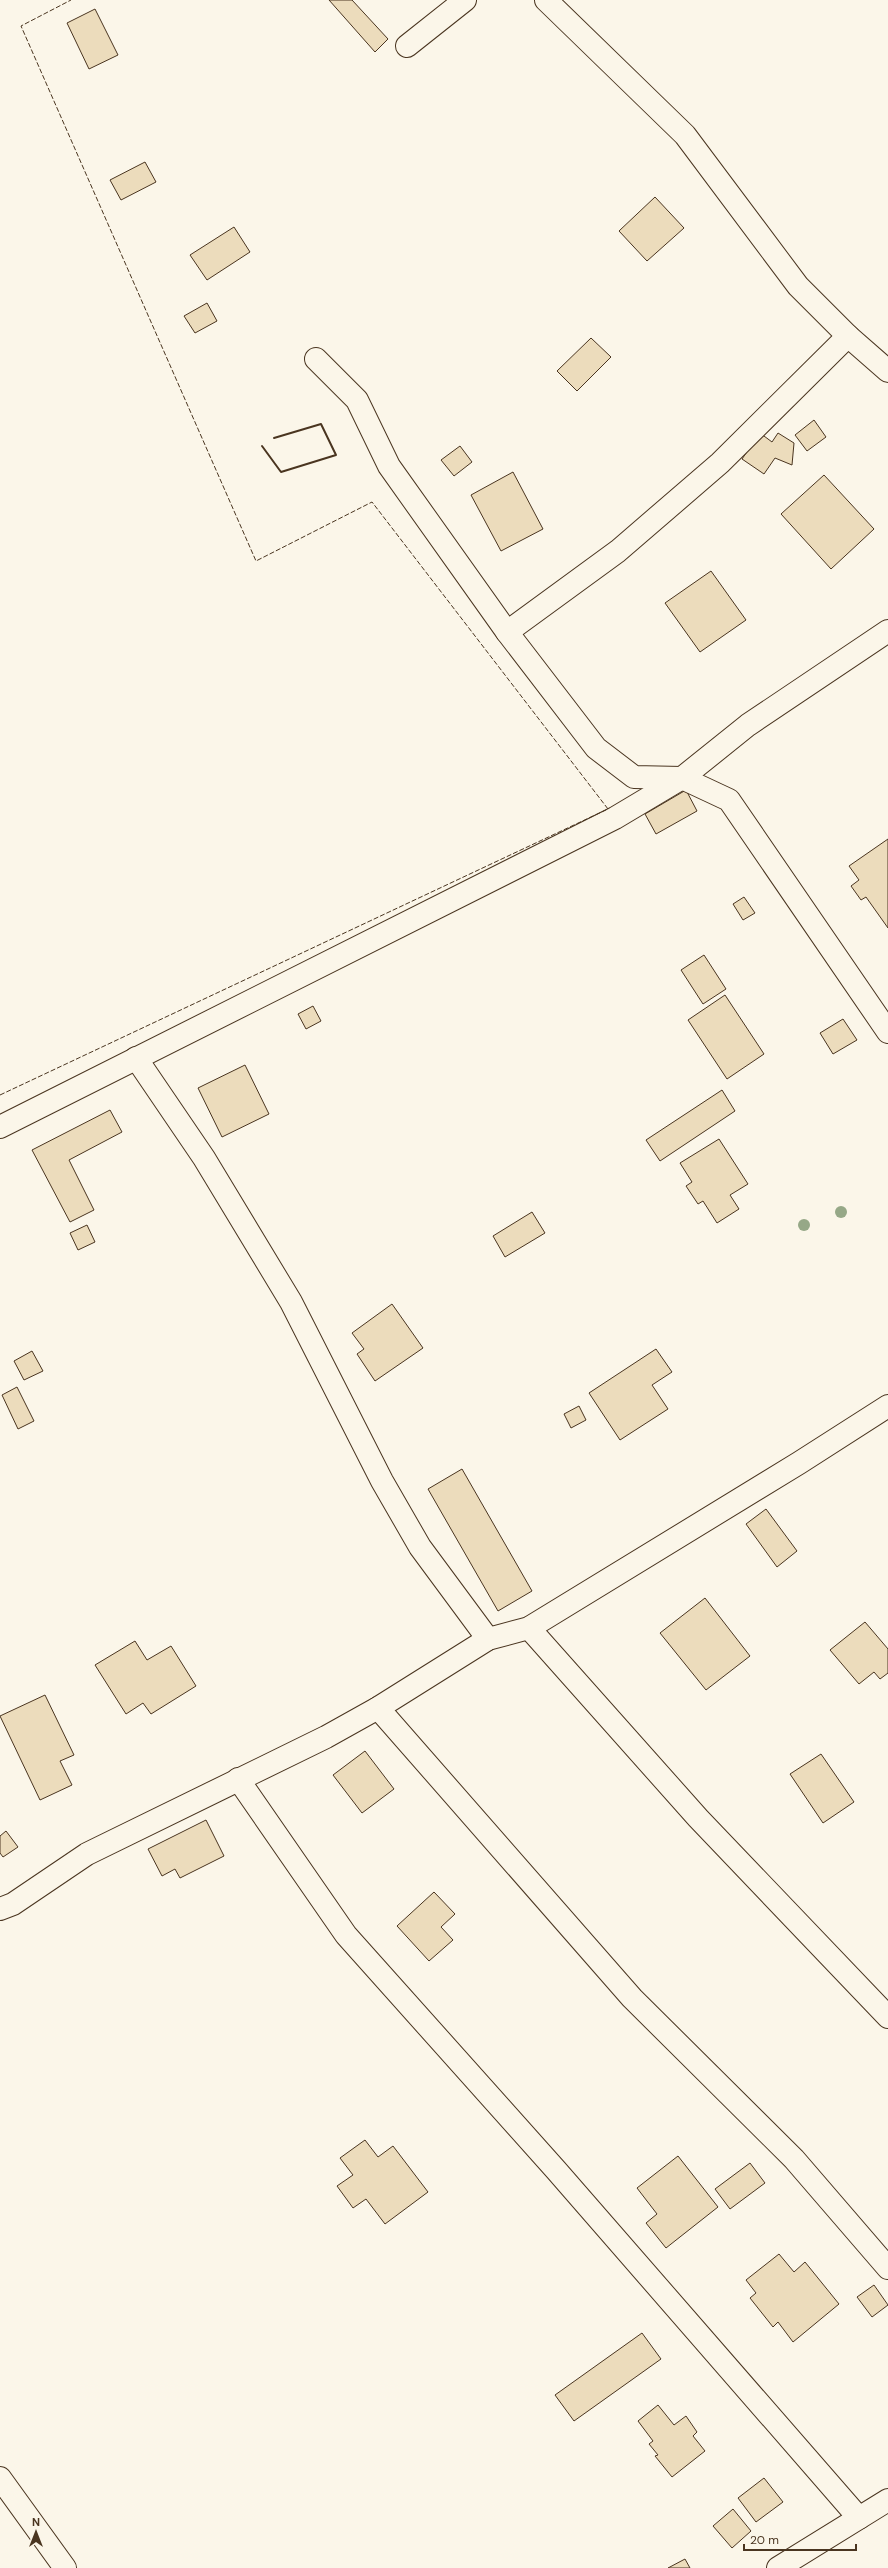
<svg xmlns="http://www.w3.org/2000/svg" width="888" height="2568" viewBox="0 0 888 2568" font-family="'DM Sans',sans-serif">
  <rect width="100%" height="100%" fill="#fbf6e9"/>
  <!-- building -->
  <g fill="#ecdcbc" stroke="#4a3520">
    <polygon points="329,0 352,0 388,39 375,52"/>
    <polygon points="95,9 118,55 89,69 67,23"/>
    <polygon points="145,162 156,182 121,200 110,180"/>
    <polygon points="655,197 684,228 647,261 619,231"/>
    <polygon points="234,227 250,252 207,280 190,255"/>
    <polygon points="207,303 217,321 195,333 184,316"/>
    <polygon points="591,338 611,357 577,391 557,371"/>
    <polygon points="814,420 826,437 807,451 795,435"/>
    <polygon points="760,433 772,442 778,433 794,443 792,465 775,458 764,474 742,459"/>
    <polygon points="460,446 472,462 454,476 441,460"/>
    <polygon points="513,472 543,529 501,551 471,495"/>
    <polygon points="824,475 874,529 831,569 781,514"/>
    <polygon points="711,571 746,620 700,652 665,603"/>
    <polygon points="686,790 697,811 656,834 645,814"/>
    <polygon points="888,839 888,928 866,897 861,900 851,886 859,880 849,866"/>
    <polygon points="744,897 755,913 743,920 733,904"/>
    <polygon points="704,955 726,989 703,1004 681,970"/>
    <polygon points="725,995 764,1054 727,1079 688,1020"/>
    <polygon points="313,1006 321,1021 306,1029 298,1014"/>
    <polygon points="843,1019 857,1040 833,1054 820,1033"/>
    <polygon points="245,1065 269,1114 222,1137 198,1088"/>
    <polygon points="722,1090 735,1111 660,1161 646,1140"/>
    <polygon points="110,1110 122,1132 69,1160 94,1210 70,1222 32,1150"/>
    <polygon points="719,1139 748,1184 730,1195 739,1209 717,1223 703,1201 698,1204 686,1186 692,1182 680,1163"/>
    <polygon points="532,1212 545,1233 505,1257 493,1236"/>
    <polygon points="87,1225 95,1242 78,1250 70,1233"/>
    <polygon points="392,1304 423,1348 375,1381 357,1354 364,1349 352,1333"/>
    <polygon points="656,1349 672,1372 652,1385 668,1409 620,1440 589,1393"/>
    <polygon points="32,1351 43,1371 24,1380 14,1361"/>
    <polygon points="17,1387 34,1421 18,1429 2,1395"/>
    <polygon points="579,1406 586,1420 571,1428 564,1414"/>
    <polygon points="462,1469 532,1591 498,1611 428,1489"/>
    <polygon points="766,1509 797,1551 777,1567 746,1524"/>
    <polygon points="705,1598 750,1656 706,1690 660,1633"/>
    <polygon points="865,1622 888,1649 888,1673 880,1679 874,1672 859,1684 830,1650"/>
    <polygon points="135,1641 147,1660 171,1646 196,1686 151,1714 143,1703 126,1714 95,1665"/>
    <polygon points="45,1695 74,1755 60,1761 72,1785 40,1800 0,1716"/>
    <polygon points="365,1751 394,1789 362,1813 333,1775"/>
    <polygon points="821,1754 854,1802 823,1823 790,1774"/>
    <polygon points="206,1820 224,1856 180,1878 175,1869 162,1876 148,1849"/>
    <polygon points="6,1831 18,1847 3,1857 0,1853 0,1836"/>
    <polygon points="434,1892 455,1914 441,1927 453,1940 429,1961 397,1926"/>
    <polygon points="365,2140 378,2157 393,2146 428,2192 385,2224 366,2199 353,2208 337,2186 353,2175 340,2158"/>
    <polygon points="678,2156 718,2207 666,2248 646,2223 657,2214 637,2188"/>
    <polygon points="750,2163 765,2183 730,2209 715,2189"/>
    <polygon points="779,2254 794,2272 805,2262 839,2304 793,2342 778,2322 773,2327 750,2298 756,2293 746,2280"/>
    <polygon points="874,2285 888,2305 872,2317 857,2297"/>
    <polygon points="642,2333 661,2359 574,2421 555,2395"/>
    <polygon points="658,2405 674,2425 686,2416 697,2432 693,2436 705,2451 672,2477 655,2456 658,2455 649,2444 653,2441 638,2421"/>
    <polygon points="764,2478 783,2502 756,2522 738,2498"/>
    <polygon points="733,2509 751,2531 732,2548 713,2526"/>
    <polygon points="685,2559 690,2568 668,2568"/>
  </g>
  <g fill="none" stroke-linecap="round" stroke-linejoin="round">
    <!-- minor casing -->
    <g stroke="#4a3520" stroke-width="24">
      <g id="minor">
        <polyline points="546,0 685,135 798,286 848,336 888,371"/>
        <polyline points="407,46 465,0"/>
        <polyline points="316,359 357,400 389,466 507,632 596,748 634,777 682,778 729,800 888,1032"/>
        <polyline points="507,632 618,551 720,463 848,336"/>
        <polyline points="136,1058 204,1158 291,1302 382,1481 420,1547 488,1639"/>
        <polyline points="0,1127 615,818 682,778 748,725 888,631"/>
        <polyline points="529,1628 698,1818 888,2017"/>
        <polyline points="378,1708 632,1998 794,2159 888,2268"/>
        <polyline points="238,1779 346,1935 556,2170 859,2518"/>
        <polyline points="0,1909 13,1904 87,1854 326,1737 378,1708 488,1639 529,1628 799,1463 888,1406"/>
        <polyline points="0,2478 65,2568"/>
        <polyline points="778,2568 888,2500"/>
      </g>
    </g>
    <!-- minor -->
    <use href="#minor" stroke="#fbf6e9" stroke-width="22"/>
    <!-- fence -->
    <polyline stroke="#4a3520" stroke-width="1" stroke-dasharray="5 2" stroke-linecap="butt" points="0,1095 608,809 372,502 256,561 21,26 71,0"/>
    <!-- wall -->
    <polyline stroke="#4a3520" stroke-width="2" points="262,446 281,472 336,455 321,424 274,438"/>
  </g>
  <!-- trees -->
  <g fill="#96a887">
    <circle cx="841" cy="1212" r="6"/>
    <circle cx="804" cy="1225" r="6"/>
  </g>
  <!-- north arrow -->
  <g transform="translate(36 2532)" stroke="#fbf6e9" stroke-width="3" paint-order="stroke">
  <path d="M0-3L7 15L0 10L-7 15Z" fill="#4a3520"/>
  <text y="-6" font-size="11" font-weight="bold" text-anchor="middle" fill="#4a3520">N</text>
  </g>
  <!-- scale -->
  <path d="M744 2544v6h112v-6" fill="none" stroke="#4a3520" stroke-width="2"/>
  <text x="750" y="2544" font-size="12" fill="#4a3520" stroke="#fbf6e9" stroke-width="3" paint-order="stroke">20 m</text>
</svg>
